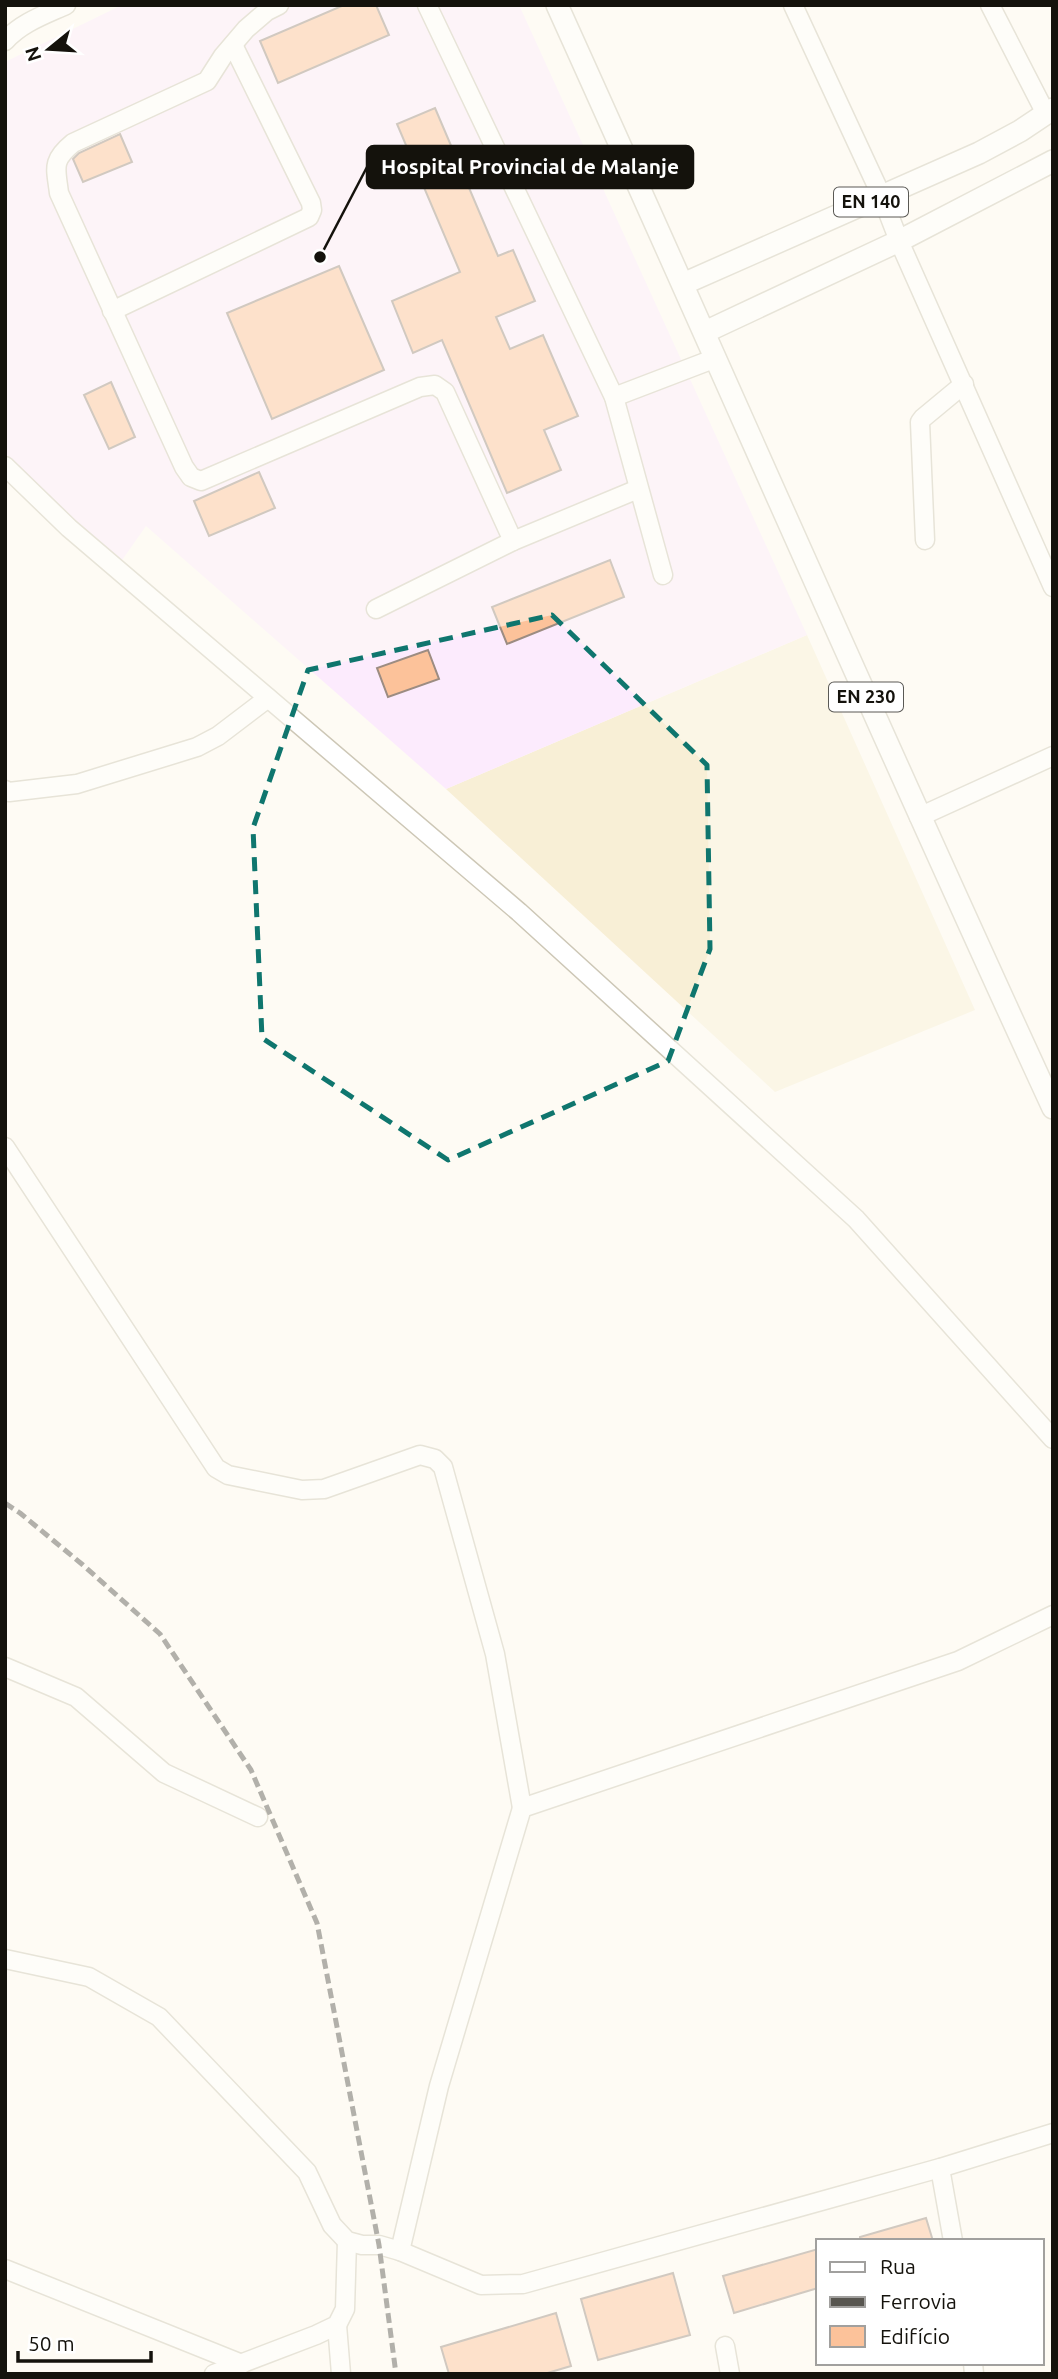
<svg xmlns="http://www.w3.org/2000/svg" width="1058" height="2379" viewBox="0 0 1058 2379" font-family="Ubuntu,sans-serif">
  <rect width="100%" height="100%" fill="#fefbf4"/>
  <!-- built -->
  <polygon fill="#f8efd6" points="807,635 975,1010 775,1092 446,789"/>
  <!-- medical -->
  <polygon fill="#fcebfd" points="122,5 519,5 807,635 446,789 146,526 120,563 5,453 5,62"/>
  <!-- building -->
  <g fill="#fcc29a" stroke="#9c8c82" stroke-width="2">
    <polygon points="344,5 376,5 389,35 278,83 260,41"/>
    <polygon points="435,108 498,256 513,250 535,301 496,317 510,349 543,335 578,416 544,430 561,470 507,493 442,340 413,353 392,301 460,272 397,124"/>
    <polygon points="120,134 132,162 83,182 73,159 79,153"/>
    <polygon points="339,266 384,370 272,419 227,313"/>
    <polygon points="111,382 135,437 109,449 84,395"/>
    <polygon points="259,472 275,508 209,536 194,501"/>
    <polygon points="610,560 624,597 507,644 492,607"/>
    <polygon points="428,650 439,679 388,697 377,668"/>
    <polygon points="926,2218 933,2241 860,2241 860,2237"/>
    <polygon points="818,2249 818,2288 734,2313 723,2276"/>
    <polygon points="673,2273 690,2335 598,2360 581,2299"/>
    <polygon points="556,2313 571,2366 544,2374 449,2374 441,2347"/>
  </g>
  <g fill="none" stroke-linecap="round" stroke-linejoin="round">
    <!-- minor casing -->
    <g stroke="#cdc7b6" stroke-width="21">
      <g id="minor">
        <path d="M279,5L267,11L246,29L223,56L207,81L73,143C51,161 56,168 59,193L184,467L191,477L201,481L420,387L435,385L445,392L513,541"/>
        <polyline points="427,5 614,397 663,575"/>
        <polyline points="793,5 882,197 899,241 1053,587"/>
        <polyline points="990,5 1046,114"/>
        <path d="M5,41C21,23 44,15 66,5"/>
        <polyline points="112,311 309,217 312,210 311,203 233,45"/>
        <polyline points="614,397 716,358"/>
        <polyline points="5,466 69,528 519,912 856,1219 1053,1439"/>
        <polyline points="925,540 920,422 923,418 964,384"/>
        <polyline points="376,609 513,541 638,489"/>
        <polyline points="5,790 9,792 77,784 197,747 218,736 268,698"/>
        <polyline points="919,817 1053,756"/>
        <polyline points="5,1147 216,1468 228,1475 302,1490 324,1489 420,1455 435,1459 443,1467 495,1654 522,1808"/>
        <polyline points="5,1667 76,1697 164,1773 258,1817"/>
        <polyline points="5,1959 89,1977 159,2017 307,2172 332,2225 347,2241 362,2245 379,2245 400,2251 481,2285 523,2284 940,2168 1053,2133"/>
        <polyline points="940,2168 953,2241"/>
        <polyline points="400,2251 439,2086 522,1808 958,1661 1053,1615"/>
        <polyline points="5,2269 242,2364"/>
        <polyline points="337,2325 341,2374"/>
        <polyline points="725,2346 730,2374"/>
        <polyline points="973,2363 974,2374"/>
        <polyline points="214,2374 316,2335 337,2325 345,2309 347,2241"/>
      </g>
    </g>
    <!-- major casing -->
    <g stroke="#cdc7b6" stroke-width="24">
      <g id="major">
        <path d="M557,5C723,372 884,742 1053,1108"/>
        <polyline points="683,284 979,153 1020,131 1053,109"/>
        <polyline points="705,332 899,241 1053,161"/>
      </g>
    </g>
    <!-- minor -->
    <use href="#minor" stroke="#fff" stroke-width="18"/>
    <!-- major -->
    <use href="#major" stroke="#fff" stroke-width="21"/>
    <!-- rail -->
    <polyline stroke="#585650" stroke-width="5" stroke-dasharray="10 5" stroke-linecap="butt" points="5,1503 20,1513 83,1565 160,1634 251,1770 317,1923 379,2245 396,2374"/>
  </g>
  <!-- marked area -->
  <path d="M0 0H1058V2379H0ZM552,615L707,765L710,949L668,1061L448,1160L262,1038L253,828L308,670Z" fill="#fefbf4" fill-opacity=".55" fill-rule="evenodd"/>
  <path fill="none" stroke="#0f766e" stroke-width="5" stroke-dasharray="14 9" stroke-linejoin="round" d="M552,615L707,765L710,949L668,1061L448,1160L262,1038L253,828L308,670Z"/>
  <g text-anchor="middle" stroke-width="5" stroke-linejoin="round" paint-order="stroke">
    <!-- shield labels -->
    <g fill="#fff" stroke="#5a5955" stroke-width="2">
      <rect x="834" y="187.5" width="74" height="29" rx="5"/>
      <rect x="829" y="682.5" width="74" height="29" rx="5"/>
    </g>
    <g font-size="18" font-weight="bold" fill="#14120c">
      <text x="871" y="208">EN 140</text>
      <text x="866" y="703">EN 230</text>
    </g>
  </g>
  <!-- callouts -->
  <path fill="none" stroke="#14120c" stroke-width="2.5" d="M320 257L367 167"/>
  <circle fill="#14120c" stroke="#fff" stroke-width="2.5" cx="320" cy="257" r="7"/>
  <rect fill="#14120c" stroke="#14120c" stroke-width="2.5" x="367" y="146" width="326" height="42" rx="7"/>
  <g font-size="21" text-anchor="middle" font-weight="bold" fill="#fff">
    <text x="530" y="174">Hospital Provincial de Malanje</text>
  </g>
  <!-- border -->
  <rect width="1058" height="2379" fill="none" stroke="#14120c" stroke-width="14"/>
  <!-- legend -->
  <rect x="816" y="2239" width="228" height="126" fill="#ffffff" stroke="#a1a09e" stroke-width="2"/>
  <rect x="830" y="2262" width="35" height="10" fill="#ffffff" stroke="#a1a09e" stroke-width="2"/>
  <text x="880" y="2274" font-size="21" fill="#14120c">Rua</text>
  <rect x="830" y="2297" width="35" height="10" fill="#585650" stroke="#a1a09e" stroke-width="2"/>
  <text x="880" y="2309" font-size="21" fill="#14120c">Ferrovia</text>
  <rect x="830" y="2326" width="35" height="21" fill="#fcc29a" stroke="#a1a09e" stroke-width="2"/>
  <text x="880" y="2344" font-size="21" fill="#14120c">Edifício</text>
  <!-- north arrow -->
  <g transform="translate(49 49) rotate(252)" stroke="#ffffff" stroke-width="5" paint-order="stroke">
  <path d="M0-5L12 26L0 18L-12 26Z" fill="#14120c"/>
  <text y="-10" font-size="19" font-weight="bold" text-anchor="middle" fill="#14120c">N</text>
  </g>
  <!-- scale -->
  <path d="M18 2351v10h133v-10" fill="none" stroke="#14120c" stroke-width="3.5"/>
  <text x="28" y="2351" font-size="21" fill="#14120c" stroke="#ffffff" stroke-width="5" paint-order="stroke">50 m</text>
</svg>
